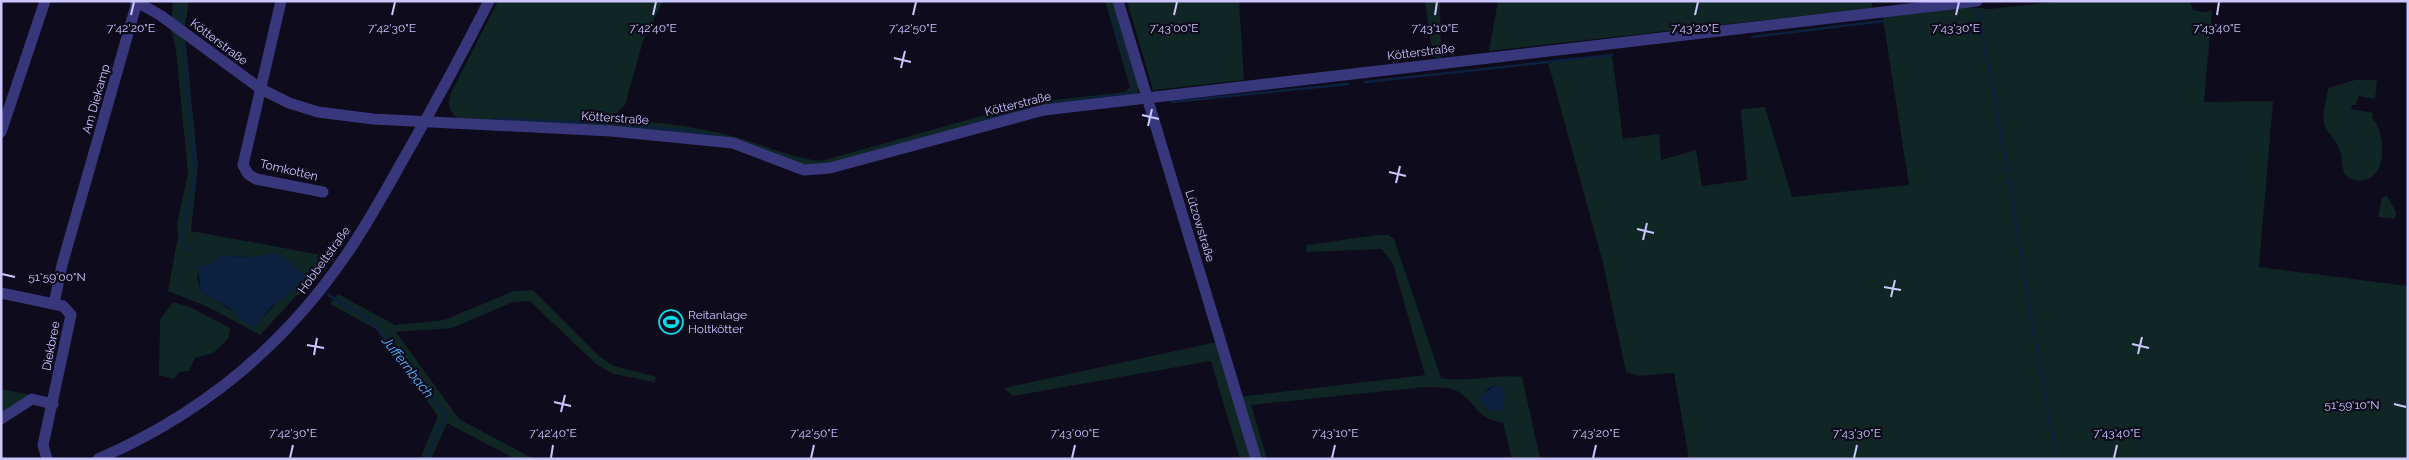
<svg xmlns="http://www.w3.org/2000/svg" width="2409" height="460" viewBox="0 0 2409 460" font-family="Raleway,sans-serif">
  <rect width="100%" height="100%" fill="#0e0b1c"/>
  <!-- green -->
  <g fill="#0f2624" fill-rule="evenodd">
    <path d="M173,1H188C189,17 180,31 186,45L198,167L191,231L332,257L260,335L208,307L168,291L178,236L177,224L188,173L176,50L171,29ZM274,254L304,277C288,293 271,307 257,325L201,292L197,277L202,265H212L221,256L257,257Z"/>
    <path d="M498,1H663L643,41L625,105L609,120C650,120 692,126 732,136C762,144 790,158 821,161L1028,103L1125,92L1130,87L1105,1H1113L1139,85L1138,92L1132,99L1044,110L804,170L733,143L458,120C449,109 447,107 451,93Z"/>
    <polygon points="1127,1 1239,1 1244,80 1153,90"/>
    <polygon points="1425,1 1440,1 1441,58 1433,57"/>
    <polygon points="1498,1 1872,1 1872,8 1489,51"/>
    <polygon points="2063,1 2190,1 2193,10 2202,12 2212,11 2204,102 2273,101 2259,267 2408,286 2408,459 1689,459 1674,373 1639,376 1626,372 1603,263 1548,62 1612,55 1623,139 1659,134 1661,160 1696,150 1702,186 1747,180 1741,109 1765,107 1792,197 1909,185 1882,12 1947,5 1989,9"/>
    <path d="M2355,80H2377L2375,99L2358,96L2356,105H2352L2351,109L2373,113L2372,118C2388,134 2388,186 2355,180C2351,179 2348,178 2345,174C2341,167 2343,157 2339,148C2336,140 2328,134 2325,126C2321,116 2327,99 2328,88Z"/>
    <polygon points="2387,196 2396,212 2395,219 2378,217 2382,197"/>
    <path d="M1378,235H1388L1394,239L1441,378C1468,383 1494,374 1522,377L1540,459H1512L1503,423C1472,416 1480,406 1460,393C1451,386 1436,388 1425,387L1251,405L1267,459H1240L1211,361L1013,396L1004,388L1221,341L1238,397L1425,375L1393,264L1382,249L1306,252L1307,245ZM1494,386L1506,399L1501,411L1484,394L1489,388Z"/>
    <polygon points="533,290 600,357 614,366 657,377 654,382 614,374 596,364 530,301 513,302 452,328 396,332 459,419 534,459 515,459 447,423 431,459 420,459 438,416 376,329 330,304 338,294 395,325 444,320 514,291"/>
    <polygon points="173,302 190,307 230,328 228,339 213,353 195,358 189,371 179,372 174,379 159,375 160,320"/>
    <polygon points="1,389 30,395 1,413"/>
  </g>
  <!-- water -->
  <g fill="#0c213f">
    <polygon points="274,253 292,263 305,277 286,297 272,306 257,325 251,327 228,307 201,293 198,268 202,265 212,265 215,259 221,256 257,257"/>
    <polygon points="1494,386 1502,387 1506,399 1501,411 1487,410 1479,397"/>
  </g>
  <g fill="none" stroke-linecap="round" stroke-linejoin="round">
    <!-- stream -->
    <g stroke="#0c213f" stroke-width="2.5">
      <polyline points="181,1 181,23"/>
      <polyline points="1974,9 1979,14 2008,173"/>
      <polyline points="1752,37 1884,21"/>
      <polyline points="183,44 195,176 181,239 189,250"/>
      <polyline points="1365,82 1612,55"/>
      <polyline points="1172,102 1348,84"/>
      <polyline points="1050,104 1128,94 1132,92 1133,80 1112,15"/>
      <polyline points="493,119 606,123"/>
      <polyline points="621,125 691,131 715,136"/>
      <polyline points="965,126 1037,106"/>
      <polyline points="2009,179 2034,334"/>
      <polyline points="302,275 309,280"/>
      <path d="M328,294C341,306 358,309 372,322L446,415L426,459"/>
      <polyline points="2036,344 2057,459"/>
    </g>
    <!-- minor -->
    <g stroke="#38377b" stroke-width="11">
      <polyline points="135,1 160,15 261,89 289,103 318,112 373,119 611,131 733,143 804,170 830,168 1044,110 1977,1"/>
      <polyline points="281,1 243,165 248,174 256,179 323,192"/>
      <polyline points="1118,1 1256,459"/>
      <polyline points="1,132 45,1"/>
      <polyline points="1,293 63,306 71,315 43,445 47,459"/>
      <polyline points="54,304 62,265 137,2"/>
      <polyline points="1,419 32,399 53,404"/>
      <path d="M98,459C200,415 284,346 346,255C369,222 388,186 408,151C436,102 463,52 489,1"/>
    </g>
  </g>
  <!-- ticks -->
  <path fill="none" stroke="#ccc7fe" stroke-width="2" d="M131,15L134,2M392,15L395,2M653,15L656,2M913,15L916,2M1174,15L1177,2M1435,15L1437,2M1695,15L1698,2M1956,15L1959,2M2217,15L2219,2M894,58L911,62M901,68L905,51M1142,115L1159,119M1148,126L1152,109M1389,172L1406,176M1396,183L1400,166M1637,229L1654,233M1643,240L1647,223M2,274L15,277M1884,287L1901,290M1891,297L1895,280M2132,344L2149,348M307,345L324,348M2138,354L2142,337M314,355L317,338M554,402L571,406M2394,404L2406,407M561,412L565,395M290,458L293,445M551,458L553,445M811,458L814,445M1072,458L1075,445M1332,458L1335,445M1593,458L1596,445M1854,458L1857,445M2114,458L2117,445"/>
  <!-- icons -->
  <defs>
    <g id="stadium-ring" transform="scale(1.25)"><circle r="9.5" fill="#0e0b1c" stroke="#03ddee" stroke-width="1.5"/><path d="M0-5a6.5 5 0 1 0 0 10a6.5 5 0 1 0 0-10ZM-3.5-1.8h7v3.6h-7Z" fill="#03ddee"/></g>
  </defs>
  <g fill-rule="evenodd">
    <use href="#stadium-ring" x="671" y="322"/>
  </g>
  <g text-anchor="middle" stroke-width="4.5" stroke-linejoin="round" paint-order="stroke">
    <!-- street labels -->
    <g font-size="12" fill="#ccc7fe" stroke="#0e0b1c">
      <text transform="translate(219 42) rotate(37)" y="4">Kötterstraße</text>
      <text transform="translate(1421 52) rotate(-7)" y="4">Kötterstraße</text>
      <text transform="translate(96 99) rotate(-74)" y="4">Am Diekamp</text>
      <text transform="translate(1018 104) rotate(-14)" y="4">Kötterstraße</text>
      <text transform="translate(615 118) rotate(4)" y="4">Kötterstraße</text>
      <text transform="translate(289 170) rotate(13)" y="4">Tomkotten</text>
      <text transform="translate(1200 226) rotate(73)" y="4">Lützowstraße</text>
      <text transform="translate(324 260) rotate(-54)" y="4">Hobbeltstraße</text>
      <text transform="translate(51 346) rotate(-79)" y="4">Diekbree</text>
    </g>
    <!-- poi labels -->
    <g font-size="12" fill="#ccc7fe" stroke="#0e0b1c" text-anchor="start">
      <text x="688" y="319">Reitanlage<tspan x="688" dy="14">Holtkötter</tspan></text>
    </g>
    <!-- water labels -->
    <g font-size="14" font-style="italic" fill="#57b4fd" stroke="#0e0b1c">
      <text transform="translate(408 367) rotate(52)" y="5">Juffernbach</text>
    </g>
  </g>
  <g font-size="12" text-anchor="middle" fill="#ccc7fe" stroke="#0e0b1c" stroke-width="4.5" stroke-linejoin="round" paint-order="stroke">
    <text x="131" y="32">7°42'20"E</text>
    <text x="392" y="32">7°42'30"E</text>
    <text x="653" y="32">7°42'40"E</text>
    <text x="913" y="32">7°42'50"E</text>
    <text x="1174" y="32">7°43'00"E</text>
    <text x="1435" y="32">7°43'10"E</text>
    <text x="1695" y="32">7°43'20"E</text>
    <text x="1956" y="32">7°43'30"E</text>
    <text x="2217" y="32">7°43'40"E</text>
    <text x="57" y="281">51°59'00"N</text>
    <text x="2352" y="409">51°59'10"N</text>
    <text x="293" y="437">7°42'30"E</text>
    <text x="553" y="437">7°42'40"E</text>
    <text x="814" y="437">7°42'50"E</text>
    <text x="1075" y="437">7°43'00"E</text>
    <text x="1335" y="437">7°43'10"E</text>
    <text x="1596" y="437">7°43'20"E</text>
    <text x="1857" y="437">7°43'30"E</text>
    <text x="2117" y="437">7°43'40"E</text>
  </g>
  <!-- border -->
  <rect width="2409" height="460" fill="none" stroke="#ccc7fe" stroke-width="5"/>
</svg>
